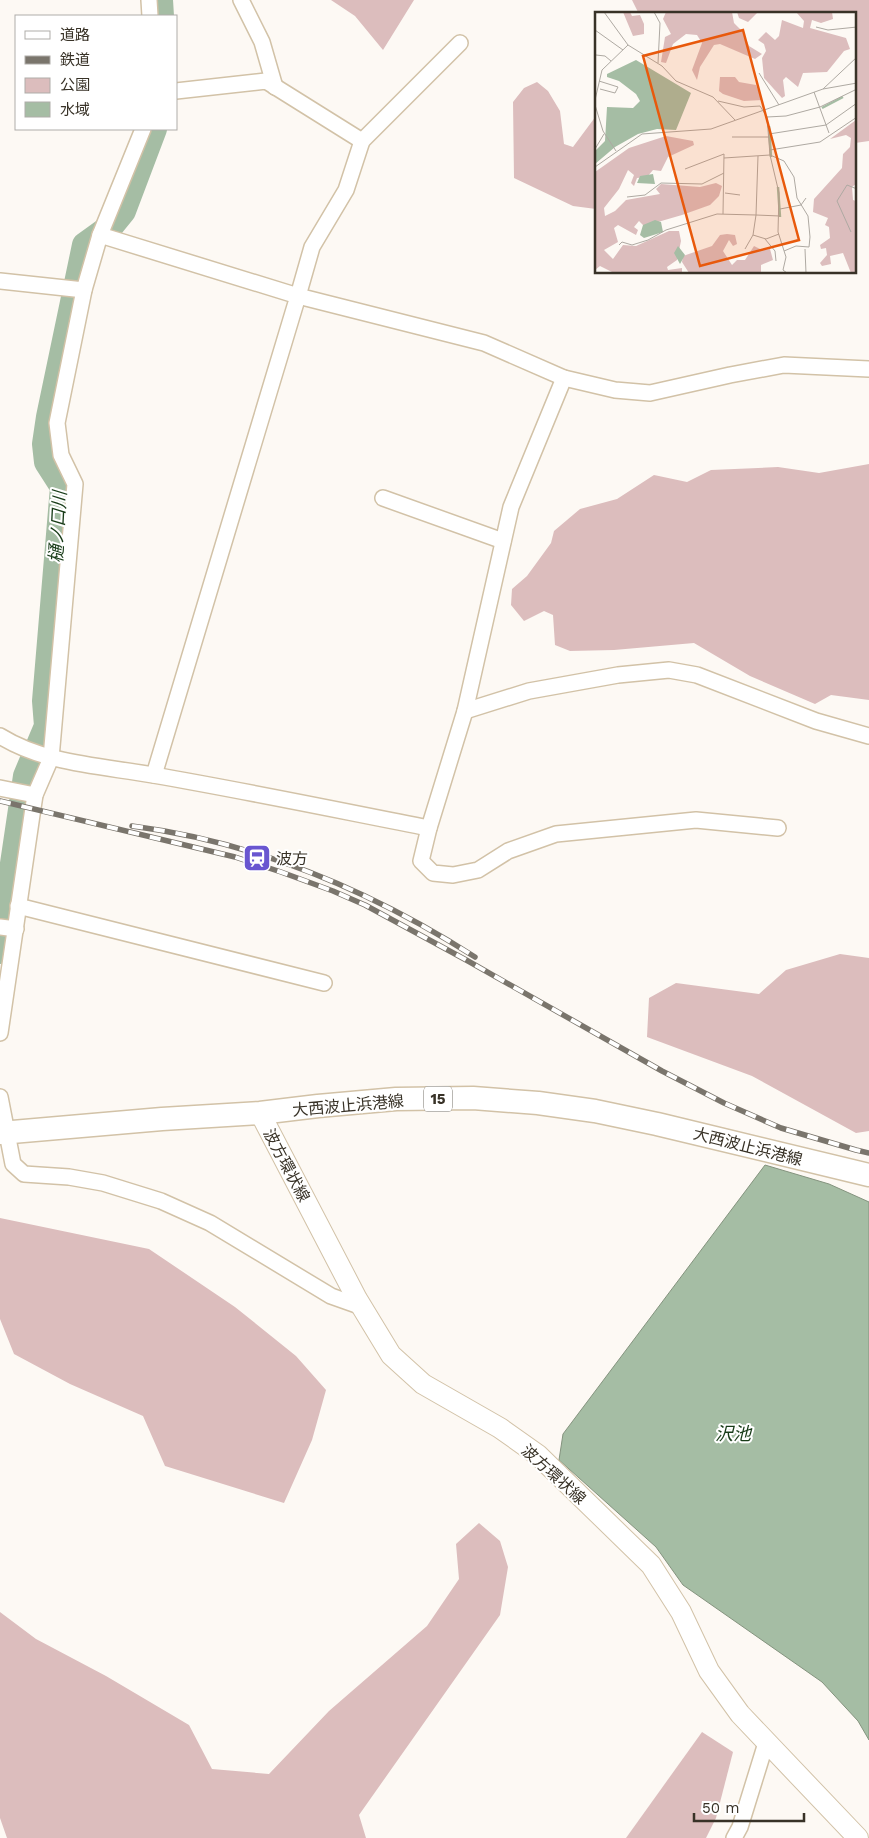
<svg xmlns="http://www.w3.org/2000/svg" width="869" height="1838" viewBox="0 0 869 1838" font-family="'Work Sans','Noto Sans JP',sans-serif">
  <rect width="100%" height="100%" fill="#fdf9f4"/>
  <!-- green -->
  <g fill="#dcbdbd">
    <polygon points="331,0 414,0 383,50 355,16"/>
    <polygon points="632,0 869,0 869,141 855,143 855,14 639,14"/>
    <polygon points="537,82 548,91 560,111 564,144 573,147 596,116 596,209 573,206 514,178 513,102 524,88"/>
    <polygon points="869,464 869,700 831,695 815,704 750,676 694,643 614,650 570,651 555,645 553,615 544,611 524,621 511,605 512,589 527,576 551,543 554,531 580,509 617,499 654,475 687,482 711,470 778,467 819,473"/>
    <polygon points="840,954 869,958 869,1131 856,1133 752,1076 647,1037 649,998 676,983 759,994 786,970"/>
    <polygon points="0,1218 149,1249 235,1307 296,1356 326,1390 312,1440 284,1503 165,1466 143,1416 70,1384 14,1354 0,1319"/>
    <polygon points="479,1523 500,1541 508,1567 500,1615 359,1815 366,1838 7,1838 0,1818 0,1612 36,1639 106,1676 189,1725 212,1769 269,1774 329,1711 427,1626 459,1579 456,1544"/>
    <polygon points="702,1732 733,1752 716,1818 706,1838 626,1838"/>
  </g>
  <!-- water -->
  <polygon fill="#a5bda4" stroke="#84937e" points="765,1165 829,1184 869,1202 869,1740 858,1721 822,1682 683,1585 656,1547 559,1460 563,1434"/>
  <g fill="none" stroke-linecap="round" stroke-linejoin="round">
    <!-- river -->
    <g stroke="#a5bda4" stroke-width="26">
      <polyline points="160,0 161,16"/>
      <polyline points="0,951 26,776 47,726 45,701 63,487 47,462 45,444 49,417 85,245 110,227 123,211 154,129"/>
    </g>
    <!-- street casing -->
    <g stroke="#d2c2a7" stroke-width="18">
      <g id="street">
        <polyline points="149,0 150,16"/>
        <polyline points="241,0 262,42 275,87"/>
        <polyline points="176,91 266,81 362,141 346,190 312,247 298,296 484,343 564,378 615,390 650,393 730,375 784,365 869,369"/>
        <polyline points="362,141 460,43"/>
        <polyline points="100,235 298,296 154,775"/>
        <polyline points="0,281 84,290"/>
        <polyline points="564,378 511,507 465,711 429,828 421,861 433,873 453,875 478,870 508,851 556,834 696,820 778,828"/>
        <polyline points="383,498 503,541"/>
        <polyline points="465,711 529,691 618,675 669,670 697,675 816,721 869,736"/>
        <path d="M0,736C45,764 102,766 153,775C246,791 337,810 429,828"/>
        <polyline points="0,788 35,795"/>
        <polyline points="18,906 324,983"/>
        <polyline points="0,927 16,929"/>
        <polyline points="0,1033 33,808 35,795 51,758 75,484 61,455 57,423 84,290 100,235 143,129"/>
        <polyline points="0,1097 13,1164 24,1174 69,1177 103,1183 161,1201 210,1223 331,1296 362,1307"/>
        <polyline points="734,1838 740,1827 766,1743"/>
      </g>
    </g>
    <!-- secondary casing -->
    <g stroke="#d2c2a7" stroke-width="22">
      <polyline id="secondary" points="260,1113 357,1299 391,1355 423,1384 500,1428 538,1455 651,1565 681,1612 709,1671 740,1714 858,1838"/>
    </g>
    <!-- primary casing -->
    <g stroke="#d2c2a7" stroke-width="25">
      <polyline id="primary" points="0,1133 162,1119 260,1113 318,1106 396,1099 473,1098 538,1103 595,1111 657,1124 869,1175"/>
    </g>
    <!-- street -->
    <use href="#street" stroke="#fff" stroke-width="15"/>
    <!-- secondary -->
    <use href="#secondary" stroke="#fff" stroke-width="20"/>
    <!-- primary -->
    <use href="#primary" stroke="#fff" stroke-width="22"/>
    <!-- rail casing -->
    <g stroke="#7a756c" stroke-width="5.5">
      <g id="rail">
        <polyline points="0,801 235,857 281,872 333,891 365,905 468,961 662,1071 724,1103 781,1128 856,1150 869,1153"/>
        <path d="M132,826C256,842 371,891 475,957"/>
      </g>
    </g>
    <!-- rail -->
    <use href="#rail" stroke="#fff" stroke-width="4" stroke-dasharray="11" stroke-linecap="butt"/>
  </g>
  <!-- icons -->
  <defs>
    <g id="station-square" transform="scale(1.4375)"><rect x="-9" y="-9" width="18" height="18" rx="4" fill="#6956d0" stroke="#fff"/><path d="M-3-6H3Q5-6 5-4V2Q5 4 3 4L4.5 6H3L1.5 4h-3L-3 6H-4.5L-3 4Q-5 4-5 2V-4Q-5-6-3-6ZM-3.5-4v3h7v-3ZM-3.5 1v1.5H-2V1ZM2 1v1.5H3.5V1Z" fill="#fff"/></g>
  </defs>
  <g fill-rule="evenodd">
    <use href="#station-square" x="257" y="858"/>
  </g>
  <g text-anchor="middle" stroke-width="4" stroke-linejoin="round" paint-order="stroke">
    <!-- shield labels -->
    <rect fill="#fff" stroke="#747068" stroke-width="1" x="424" y="1086.5" width="28" height="25" rx="4"/>
    <g font-size="15" font-weight="bold" fill="#383227">
      <text x="438" y="1104">15</text>
    </g>
    <!-- poi labels -->
    <g font-size="16" fill="#383227" stroke="#fff" text-anchor="start">
      <text x="276" y="864">波方</text>
    </g>
    <!-- street labels -->
    <g font-size="16" fill="#383227" stroke="#fff">
      <text transform="translate(348 1105) rotate(-5)" y="6">大西波止浜港線</text>
      <text transform="translate(748 1146) rotate(14)" y="6">大西波止浜港線</text>
      <text transform="translate(287 1165) rotate(62)" y="6">波方環状線</text>
      <text transform="translate(554 1474) rotate(42)" y="6">波方環状線</text>
    </g>
    <!-- water labels -->
    <g font-size="18" font-style="italic" fill="#173b17" stroke="#fff">
      <text transform="translate(58 527) rotate(-87)" y="6">樋ノ口川</text>
      <text x="733" y="1440">沢池</text>
    </g>
  </g>
  <!-- overview -->
  <g transform="translate(595 12)">
    <rect width="261" height="261" fill="#fdf9f4"/>
    <path d="M28,0H35L37,4L45,3L49,12V22L38,24ZM71,0H137L139,11L148,20L154,34L167,42L160,47L125,32L119,33L105,55L102,68L97,58L107,31L102,23L91,22L78,32L71,51L66,50L70,25L76,22L68,7ZM142,0H163L153,10L144,6ZM201,0H237L238,7L226,11L217,8L215,16L251,26L255,37L249,39L232,60L208,61L203,75L191,65L188,68L190,84L187,86L169,66L167,46L171,39L169,32L163,28L171,20L180,28L184,24L187,8L208,16L209,9ZM125,65H140L144,70L161,73L167,88L149,89L128,82L124,79ZM261,108V172L257,175L258,188L261,189V261H256L248,241L235,244L236,252L227,254L225,251L232,243L231,236L226,237L225,233L235,226L234,215L230,213L233,206L218,200L219,187L247,156L248,142L255,135L256,126L251,123L235,127ZM71,124L98,129L99,133L73,145L66,159L58,158L52,165L42,166L39,174L36,171L39,163L33,158L24,177L9,196L10,204L20,199L31,188L65,182L61,177L66,172L105,175L121,171L127,174L124,184L115,193L87,203L49,214L44,209L39,215L43,218L41,223L23,213L19,216L23,230L9,238L18,247L28,233L41,234L74,219H84L86,229L82,248L72,255L73,258L87,256V261H19L5,254L0,258V160L34,136ZM132,222L140,223L142,232L138,234L134,228L128,239L137,253L142,248H150L159,234L167,238L175,237L178,248L166,253V261H94L87,250L88,244L117,234L125,223Z" fill="#dcbdbd"/>
    <path d="M41,48L96,81L81,118L62,117L43,122L20,135L0,152V139L10,129L12,95L38,96L45,89L41,82L24,69L12,65V62ZM58,162L60,172L42,171L45,164ZM60,208L66,210L68,220L49,226L45,223L48,213ZM83,234L90,243L85,252L79,241Z" fill="#a5bda4"/>
    <path fill="none" stroke="#a5bda4" stroke-width="2.5" d="M227,96L248,85M174,114L176,145M183,175L185,205"/>
    <path fill="none" stroke="#aea9a2" stroke-width="1" d="M9,0L33,33L67,54L81,69L118,85L140,108M59,0L65,11L63,51M221,15L233,18L262,15M0,18L28,38M1,43L10,44L16,49M164,61L184,93M4,69L23,75L20,81L5,77M228,77L262,45M219,80L234,121M0,88L7,58L33,33M123,89L149,95L165,94L172,105L175,143L184,181L183,220L191,245L188,258L192,261M0,93L8,119L21,139M172,105L191,104L225,95L262,77M174,122L231,113L262,91M137,125H174M0,137L9,122M175,138L225,130L262,105M163,144L161,203L185,204M129,146L175,143L189,149L199,165L202,186L213,204L215,225L214,235L201,234L189,239M0,155L47,122L116,117L228,77L262,71M90,157L129,142L128,202M130,181L145,183M32,185L50,183L66,171L107,172L129,161M185,197L206,193L211,186M256,220L242,189L252,173L262,177M170,227L180,239L181,249M24,233L27,230L37,233L53,228L71,218L122,202L161,203L158,223L171,227L184,222M150,237L158,223M210,237L211,261"/>
    <path fill="#e8590c" fill-opacity="0.15" stroke="#e8590c" stroke-width="2.5" d="M148,18L204,228L105,254L48,44Z"/>
    <rect width="261" height="261" fill="none" stroke="#383227" stroke-width="2.5"/>
  </g>
  <!-- legend -->
  <rect x="15" y="15" width="162" height="115" fill="#ffffff" stroke="#afada9"/>
  <rect x="25" y="31" width="25" height="8" fill="#ffffff" stroke="#afada9"/>
  <text x="60" y="40" font-size="15" fill="#383227">道路</text>
  <rect x="25" y="56" width="25" height="8" fill="#7a756c" stroke="#afada9"/>
  <text x="60" y="65" font-size="15" fill="#383227">鉄道</text>
  <rect x="25" y="78" width="25" height="15" fill="#dcbdbd" stroke="#afada9"/>
  <text x="60" y="90" font-size="15" fill="#383227">公園</text>
  <rect x="25" y="102" width="25" height="15" fill="#a5bda4" stroke="#afada9"/>
  <text x="60" y="115" font-size="15" fill="#383227">水域</text>
  <!-- scale -->
  <path d="M694 1813v8h110v-8" fill="none" stroke="#383227" stroke-width="2.5"/>
  <text x="702" y="1813" font-size="15" fill="#383227" stroke="#ffffff" stroke-width="4" paint-order="stroke">50 m</text>
</svg>
